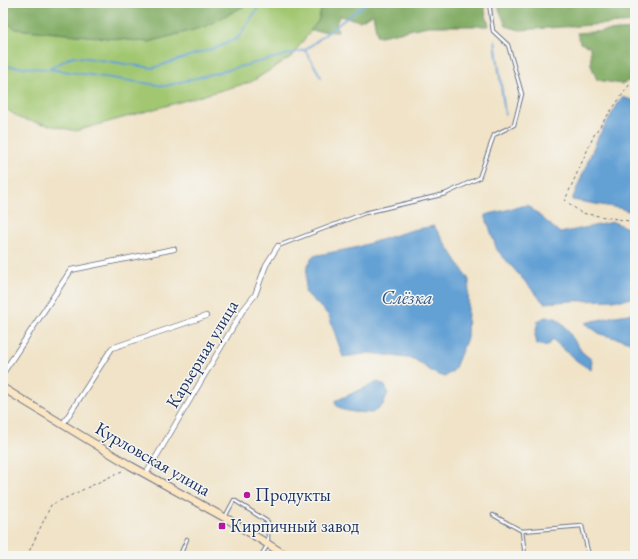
<svg xmlns="http://www.w3.org/2000/svg" width="638" height="559" viewBox="0 0 638 559" font-family="'EB Garamond',serif">
  <rect width="100%" height="100%" fill="#f6f6f2"/>
  <filter id="ink" filterUnits="userSpaceOnUse"><feTurbulence type="fractalNoise" baseFrequency=".025" numOctaves="2"/><feDisplacementMap in="SourceGraphic" scale="8" xChannelSelector="R" yChannelSelector="G"/><feConvolveMatrix kernelMatrix="1 2 1 2 8 2 1 2 1" color-interpolation-filters="sRGB"/></filter>
  <filter id="wash" filterUnits="userSpaceOnUse"><feTurbulence type="fractalNoise" baseFrequency=".012" numOctaves="4" result="noise"/><feDisplacementMap in="SourceGraphic" scale="16" xChannelSelector="R" yChannelSelector="G"/><feGaussianBlur stdDeviation="0.9" result="paint"/><feColorMatrix in="noise" values="0 0 0 0 0 0 0 0 0 0 0 0 0 0 0 0 0 1.4 0 .05"/><feComposite in="paint" operator="in"/></filter>
  <g filter="url(#wash)">
    <rect width="100%" height="100%" fill="#f0e3c7"/>
    <!-- green -->
    <polygon fill="#a2c771" stroke="#5e7b68" points="250,3 323,3 318,21 291,57 251,82 76,131 21,119 3,107 3,20 16,29 149,42 204,27"/>
    <!-- forest -->
    <g fill="#81ac63" stroke="#4e6e60">
      <polygon points="3,3 250,3 204,27 149,42 16,29 3,20"/>
      <polygon points="323,3 484,3 485,11 489,26 428,26 381,36 377,36 373,14 360,21 340,16 336,23 338,32 310,31 318,21"/>
      <polygon points="499,3 635,3 635,22 520,30 506,26 499,9"/>
      <polygon points="635,29 635,78 621,84 597,80 591,65 590,47 580,43 577,33"/>
    </g>
    <!-- water -->
    <g fill="#63a0d4" stroke="#3f6899">
      <polygon points="622,97 635,101 635,213 619,208 572,200 598,137"/>
      <polygon points="527,205 560,233 613,222 635,231 635,296 625,300 572,301 544,303 497,250 485,215"/>
      <polygon points="434,226 469,280 467,338 454,370 445,377 434,373 414,359 370,353 343,357 329,316 305,292 307,267 313,256 354,248 412,230"/>
      <polygon points="635,313 635,343 600,334 585,323 615,316"/>
      <polygon points="545,317 556,318 564,325 582,352 592,360 591,370 577,361 552,339 550,344 544,346 537,344 535,335 538,321"/>
      <polygon points="378,382 385,386 388,392 383,405 372,413 354,412 343,410 336,405 335,401"/>
    </g>
    <g fill="none" stroke-linecap="round" stroke-linejoin="round">
      <!-- stream -->
      <g stroke="#63a0d4" stroke-width="2">
        <polyline points="493,3 494,26"/>
        <polyline points="495,41 505,114"/>
        <polyline points="305,50 321,77"/>
        <polyline points="3,66 49,69 73,56 153,68 195,54 216,48 238,38 261,3"/>
        <polyline points="49,69 165,86 305,50 352,14 367,3"/>
      </g>
    </g>
  </g>
  <g filter="url(#ink)">
    <g fill="none" stroke-linecap="round" stroke-linejoin="round">
      <!-- lane casing -->
      <g stroke="#666e83" stroke-width="4.5">
        <g id="lane">
          <polyline points="278,246 365,213 445,194 479,178 494,135 514,125 522,94 508,45 493,31 489,3"/>
          <polyline points="493,515 522,531 582,526 589,556"/>
          <polyline points="225,517 234,500 268,522 268,544 261,556"/>
          <polyline points="522,531 525,556"/>
          <polyline points="180,555 187,539"/>
        </g>
      </g>
      <!-- street casing -->
      <g stroke="#666e83" stroke-width="6">
        <g id="street">
          <polyline points="3,373 71,270 174,249"/>
          <polyline points="63,424 112,348 206,316"/>
          <polyline points="146,474 243,310 255,295 266,265 278,246"/>
        </g>
      </g>
      <!-- secondary casing -->
      <g stroke="#666e83" stroke-width="9">
        <polyline id="secondary" points="3,388 131,466 229,520 287,556"/>
      </g>
      <!-- path -->
      <g stroke="#666e83" stroke-width="1" stroke-dasharray="3 3" stroke-linecap="butt">
        <polyline points="635,84 630,84 595,133 565,200 581,213 635,222"/>
        <polyline points="27,556 51,505 124,470"/>
      </g>
      <!-- lane -->
      <use href="#lane" stroke="#fff" stroke-width="2.5"/>
      <!-- street -->
      <use href="#street" stroke="#fff" stroke-width="4.5"/>
      <!-- secondary -->
      <use href="#secondary" stroke="#fbe6c3" stroke-width="7"/>
    </g>
  </g>
  <!-- markers -->
  <g fill="#b5179e" stroke="#f6f6f2" stroke-width="1.5">
    <circle cx="247" cy="495" r="4"/>
    <rect x="218" y="522" width="8" height="8" rx="2"/>
  </g>
  <g text-anchor="middle" stroke-width="3" stroke-linejoin="round" paint-order="stroke">
    <!-- street labels -->
    <g font-size="18" fill="#1b2f5e" stroke="#f6f6f2">
      <text transform="translate(202 354) rotate(-59)" y="6">Карьерная улица</text>
      <text transform="translate(153 459) rotate(30)" y="6">Курловская улица</text>
    </g>
    <!-- poi labels -->
    <g font-size="18" fill="#1b2f5e" stroke="#f6f6f2" text-anchor="start">
      <text x="255" y="501">Продукты</text>
      <text x="230" y="532">Кирпичный завод</text>
    </g>
    <!-- water labels -->
    <g font-size="19" font-style="italic" fill="#345787" stroke="#f6f6f2">
      <text x="407" y="304">Слёзка</text>
    </g>
  </g>
  <!-- margin -->
  <rect width="638" height="559" fill="none" stroke="#f6f6f2" stroke-width="16"/>
</svg>
